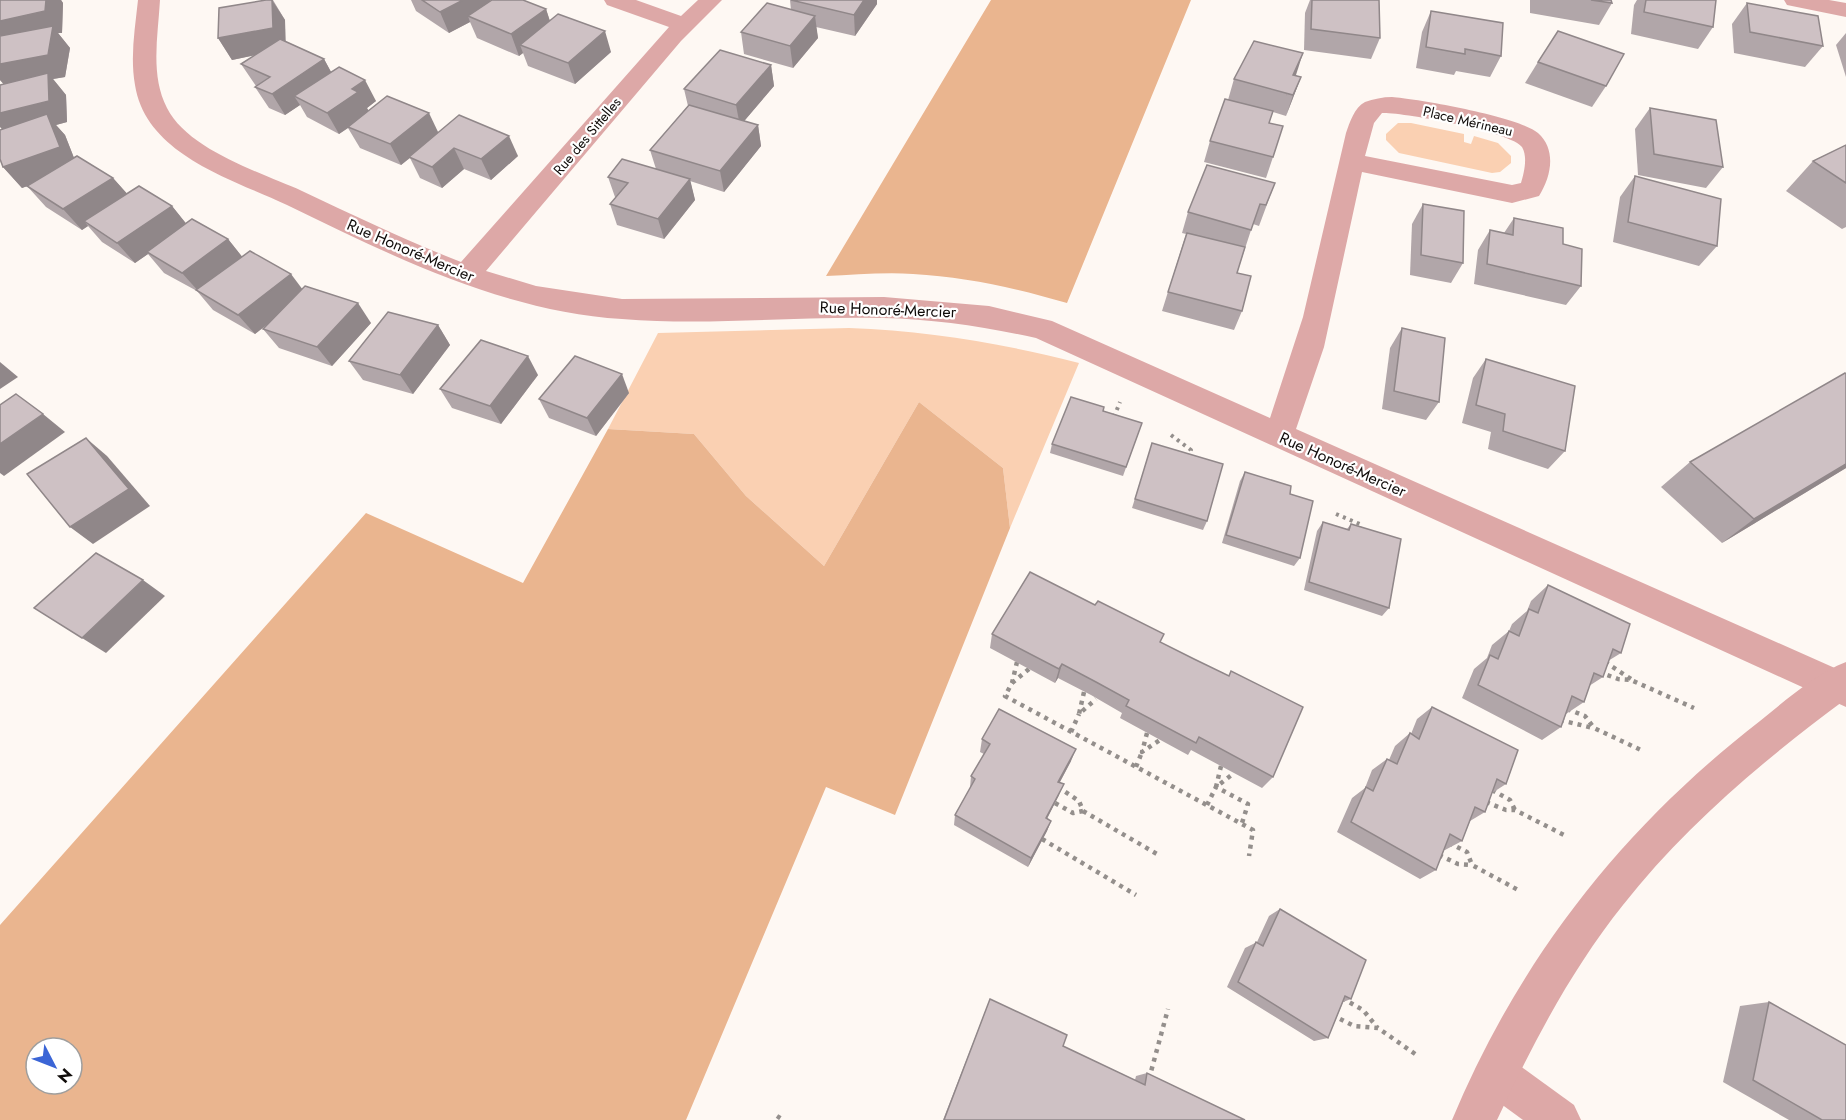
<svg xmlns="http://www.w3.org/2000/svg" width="1846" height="1120" viewBox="0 0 1846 1120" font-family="Jost,sans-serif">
  <rect width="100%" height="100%" fill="#fef8f3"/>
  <!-- green -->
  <g fill="#fad0b2">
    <polygon points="1398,123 1411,123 1464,134 1464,142 1471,144 1474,136 1498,143 1511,156 1511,163 1500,172 1492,173 1399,153 1386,140 1386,134"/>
    <path d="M849,328C929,331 1001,343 1079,363L1010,528L1003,468L919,402L824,566L746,496L694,434L608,429L658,333Z"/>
  </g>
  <!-- forest -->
  <g fill="#eab58f" fill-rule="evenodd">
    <path d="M991,0H1191L1067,303C1016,288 966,277 913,274C884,272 854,275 826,276Z"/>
    <path d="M919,402L1003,468L1010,528L895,815L826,787L686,1120H0V925L366,513L523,583L608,429L694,434L746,496L824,566ZM36,1048H72V1084H36Z"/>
  </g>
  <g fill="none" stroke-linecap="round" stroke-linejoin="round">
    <!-- path-far1 -->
    <g stroke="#948f8c" stroke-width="4" stroke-dasharray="3 4.5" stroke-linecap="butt">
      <polyline points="1114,417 1120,402"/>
      <polyline points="1171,435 1191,450 1188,457"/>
      <polyline points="1336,514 1362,525 1360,530"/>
    </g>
    <!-- path -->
    <g stroke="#948f8c" stroke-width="4.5" stroke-dasharray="4 5" stroke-linecap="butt">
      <polyline points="1017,662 1012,683 1005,696 1253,830 1249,856"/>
      <polyline points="1605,662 1631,679"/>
      <polyline points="1599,672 1618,679 1631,680 1694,708"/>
      <polyline points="1012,683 1029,669"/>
      <polyline points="1084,692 1079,714 1096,699"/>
      <polyline points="1567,709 1585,716 1594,728 1643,751"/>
      <polyline points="1560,720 1593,728"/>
      <polyline points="1071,732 1079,714"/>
      <polyline points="1147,733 1142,752 1160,740"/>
      <polyline points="1221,766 1216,787 1234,773"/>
      <polyline points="1136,767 1142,752"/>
      <polyline points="1492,790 1510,800 1515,810"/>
      <polyline points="1486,802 1506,810 1515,810 1564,835"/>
      <polyline points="1055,803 1073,813 1083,811 1079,801 1058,787"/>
      <polyline points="1207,805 1216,787 1248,804 1242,823"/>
      <polyline points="1083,811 1157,854"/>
      <polyline points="1042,839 1136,895"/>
      <polyline points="1449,843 1467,852 1472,865 1520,891"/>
      <polyline points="1439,855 1458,864 1472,865"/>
      <polyline points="1342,998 1363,1010 1377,1027"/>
      <polyline points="1332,1015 1354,1026 1378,1028 1418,1056"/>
      <polyline points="1149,1079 1168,1009"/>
      <polyline points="777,1116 783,1120"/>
    </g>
    <!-- minor -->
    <g fill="#dda8a7" fill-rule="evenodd">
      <path d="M138,0H160C158,36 150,75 167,108C188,150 262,173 302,191C355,216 407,241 461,262L669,27L607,5L604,0H636L681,16L698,0H722L681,41L486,271L536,286L622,299L884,297L989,306L1052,321L1270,418L1303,317L1346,133C1350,122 1354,108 1365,102C1373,99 1383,97 1392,97C1419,99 1520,117 1538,133C1557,150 1551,177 1539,196L1512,203L1362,172L1324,347L1296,429L1846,673V707L1036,338C985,327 935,319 883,318C796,316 709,326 622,319C502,311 394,257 287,205C232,179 146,155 135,85C130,57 135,28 138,0ZM1382,113C1402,112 1512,132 1522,147C1528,157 1524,173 1521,183L1512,185L1365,156L1374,123Z"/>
      <polygon points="1784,0 1829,0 1846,3 1846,17 1787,5"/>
      <polygon points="1497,1054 1512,1060 1574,1105 1581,1120 1523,1120 1482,1090 1476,1075 1482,1060"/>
    </g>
    <!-- tertiary -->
    <path fill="#dda8a7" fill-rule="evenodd" d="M1846,662V699C1765,759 1686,825 1623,905C1571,970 1532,1045 1497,1120H1452C1519,959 1623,827 1760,721C1786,700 1815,674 1846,662Z"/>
  </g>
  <!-- wall -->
  <g fill="#b1a6a9">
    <polygon points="0,0 61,0 63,3 62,33 58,33 70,48 65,77 53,79 66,95 67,122 56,125 65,135 74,158 113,178 127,194 172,206 186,224 228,239 242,257 302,289 371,323 332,366 279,348 263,329 271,321 255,334 213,310 197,291 164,273 148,254 135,263 102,242 88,226 82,230 46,207 27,186 22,188 3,167 2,130 4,84 0,80"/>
    <polygon points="266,0 273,0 285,20 285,41 324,59 331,72 376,101 367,108 368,111 518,156 491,180 464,169 442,188 420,178 410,158 401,165 360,148 348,128 339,134 307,117 300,105 285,115 269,108 255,87 256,86 241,64 255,55 232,60 218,38"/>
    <polygon points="411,0 490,0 491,1 546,9 550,21 611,52 575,84 528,66 523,53 519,56 477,38 470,22 449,33 416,11"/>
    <polygon points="790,0 877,0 877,4 855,36 816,27 818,38 793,68 744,54 741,32 791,10"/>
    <polygon points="1310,0 1379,0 1380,38 1371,59 1304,50 1305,13"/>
    <polygon points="1530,0 1611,0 1612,3 1599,25 1530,13"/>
    <polygon points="1637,0 1716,0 1713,27 1698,49 1631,34 1634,5"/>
    <polygon points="1747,3 1823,46 1805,67 1734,53 1732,24"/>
    <polygon points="1431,11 1501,56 1490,77 1456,71 1454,75 1416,68 1422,32"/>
    <polygon points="1846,33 1846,77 1836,45"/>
    <polygon points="1538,62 1606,86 1592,107 1525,83"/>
    <polygon points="771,65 774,86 744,121 758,125 761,146 724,192 690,181 695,200 664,239 617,225 610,204 616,198 615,197 608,177 656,169 650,150 688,106 684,89"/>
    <polygon points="1295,76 1301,77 1286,116 1273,112 1269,123 1273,157 1266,178 1204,162 1210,141 1228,100 1234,79"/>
    <polygon points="1650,108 1723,167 1706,188 1638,175 1635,129"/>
    <polygon points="1846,145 1846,227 1842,229 1786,191 1813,161"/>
    <polygon points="1635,176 1717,246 1699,266 1613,242 1620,197"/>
    <polygon points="1275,183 1259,226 1253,224 1237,273 1242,311 1234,330 1162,311 1186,234 1182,233 1188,212"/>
    <polygon points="1423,204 1463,263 1451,283 1410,275 1412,224"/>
    <polygon points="1514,218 1563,244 1581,286 1566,305 1474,284 1478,250 1490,230 1504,233"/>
    <polygon points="438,325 450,345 413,394 363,380 349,361"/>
    <polygon points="1402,328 1439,402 1426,420 1382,409 1390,348"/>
    <polygon points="1486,359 1565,451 1548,469 1488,449 1491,432 1462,423 1473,378"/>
    <polygon points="1846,374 1846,468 1722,543 1661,487 1690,462"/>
    <polygon points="538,375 501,424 452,408 440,389"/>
    <polygon points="629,393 596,436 549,418 539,399"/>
    <polygon points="1103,411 1142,423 1123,476 1050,453 1052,444"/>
    <polygon points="1152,443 1207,521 1203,530 1132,508"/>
    <polygon points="1245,472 1290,494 1300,558 1294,566 1222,543 1240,481"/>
    <polygon points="1323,522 1347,529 1351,524 1389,608 1382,616 1304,590 1317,531"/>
    <polygon points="1548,585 1621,653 1608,661 1603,677 1589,686 1584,702 1566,714 1561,727 1542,740 1462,698 1474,669 1487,658 1492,645 1509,631 1512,624 1527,611 1531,601"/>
    <polygon points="992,634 1160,642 1273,777 1262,788 1191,750 1188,755 1120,718 1122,713 1091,695 1058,678 1055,683 990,648"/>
    <polygon points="1432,707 1506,784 1492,793 1485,812 1470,821 1462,841 1445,850 1444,850 1436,870 1420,879 1337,832 1352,798 1365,788 1372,770 1387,759 1389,760 1395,746 1410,733 1411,734 1417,719"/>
    <polygon points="982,739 1071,761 1060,782 1059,795 1047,819 1051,821 1047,831 1028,867 954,825 955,815 970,788 971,776 984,754 980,752"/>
    <polygon points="1280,909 1351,999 1343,1002 1328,1038 1314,1041 1227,987 1245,948 1257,942 1269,916"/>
    <polygon points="990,999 1063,1046 1135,1080 1136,1076 1147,1073 1245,1120 943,1120"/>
    <polygon points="1769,1002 1846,1120 1789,1120 1723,1082 1740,1006"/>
  </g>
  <!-- shaded-wall -->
  <g fill="#908789">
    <polygon points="46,0 61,0 63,3 62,33 58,33 70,48 65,77 53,79 66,95 67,122 56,125 65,135 78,168 22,188 3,167 9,137 0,127 0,113 7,88 0,80 0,64 7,44 0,35 0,21"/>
    <polygon points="272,0 285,20 286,49 232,60 218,38"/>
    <polygon points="463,0 490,0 494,9 468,16 470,22 449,33 440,12"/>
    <polygon points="864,0 877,0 877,4 855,36 854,15"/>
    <polygon points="546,9 553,31 520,45 523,53 519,56 511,34"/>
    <polygon points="815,16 818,38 793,68 790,46"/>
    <polygon points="605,31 611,52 575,84 568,63"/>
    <polygon points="1303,53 1296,75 1286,96 1293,75"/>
    <polygon points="324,59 336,81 294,96 300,105 285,115 272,94"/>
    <polygon points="771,65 774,86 740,126 736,105"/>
    <polygon points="1301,77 1293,98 1286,116 1293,95"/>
    <polygon points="365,80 376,101 367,108 370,113 339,134 327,113 352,89"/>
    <polygon points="429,113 439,134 401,165 390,144"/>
    <polygon points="758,125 761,146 724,192 720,171"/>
    <polygon points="509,136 518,156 491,180 481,159"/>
    <polygon points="454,148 464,169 442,188 432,167"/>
    <polygon points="113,178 131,198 84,221 88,226 82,230 63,209"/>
    <polygon points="690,179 695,200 664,239 658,219"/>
    <polygon points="172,206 189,227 147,252 148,254 135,263 117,243"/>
    <polygon points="228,239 244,259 200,293 182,273"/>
    <polygon points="291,274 306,294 255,334 238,315"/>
    <polygon points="358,303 371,323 332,366 317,347"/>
    <polygon points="438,325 450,345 413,394 400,375"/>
    <polygon points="528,356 538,375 501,424 490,406"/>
    <polygon points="0,362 18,377 0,389"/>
    <polygon points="622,374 629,393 596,436 587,418"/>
    <polygon points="43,414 65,432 4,476 0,473 0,444"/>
    <polygon points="86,438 107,456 150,506 93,544 70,527"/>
    <polygon points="1846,464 1846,468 1722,543 1754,519"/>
    <polygon points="143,580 165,596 106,653 82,638"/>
    <polygon points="1062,664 1058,678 1055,683 1059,669"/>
    <polygon points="1076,749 1071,761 1054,793 1058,782"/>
    <polygon points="1064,784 1059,795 1042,828 1046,818"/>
    <polygon points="1051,821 1047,831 1028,867 1031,858"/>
  </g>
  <!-- building -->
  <g fill="#cec1c4" stroke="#908789" stroke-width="1.5">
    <polygon points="0,0 46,0 45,11 0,21"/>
    <polygon points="266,0 272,0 273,28 218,38 219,8"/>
    <polygon points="422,0 463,0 440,12"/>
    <polygon points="492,0 523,0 546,9 511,34 468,16"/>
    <polygon points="791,0 864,0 854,15"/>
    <polygon points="1312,0 1379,0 1380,38 1311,29"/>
    <polygon points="1591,0 1611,0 1612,3"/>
    <polygon points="1646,0 1716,0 1713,27 1644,12"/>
    <polygon points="767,3 815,16 790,46 741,32"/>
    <polygon points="1747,3 1818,16 1823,46 1750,32"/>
    <polygon points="1431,11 1503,23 1501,56 1465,49 1465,54 1426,47"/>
    <polygon points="558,14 605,31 568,63 520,45"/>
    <polygon points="53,26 48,55 0,64 0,36"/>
    <polygon points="1558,31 1624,54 1606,86 1538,62"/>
    <polygon points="280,39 324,59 272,94 255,87 270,77 241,64"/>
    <polygon points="1254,41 1303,53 1293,75 1301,77 1293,95 1234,79"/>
    <polygon points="720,50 771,65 736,105 684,89"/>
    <polygon points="339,67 365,80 352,89 358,92 327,113 294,96"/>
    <polygon points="48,73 49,101 0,113 0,85"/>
    <polygon points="387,96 429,113 390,144 348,127"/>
    <polygon points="1225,99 1273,111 1269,123 1283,126 1273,157 1210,141"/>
    <polygon points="689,105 758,125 720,171 650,150"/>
    <polygon points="1650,108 1716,120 1723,167 1654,154"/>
    <polygon points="47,114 60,147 3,167 0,159 0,130"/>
    <polygon points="459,115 509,136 481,159 454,148 432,167 409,157"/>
    <polygon points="1846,145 1846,183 1813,161"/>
    <polygon points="77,156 113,178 63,209 27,186"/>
    <polygon points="622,159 690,179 658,219 610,204 628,183 608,177"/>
    <polygon points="1207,165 1275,183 1266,205 1260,204 1251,230 1188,212"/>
    <polygon points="1635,176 1721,199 1717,246 1628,222"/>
    <polygon points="139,186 172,206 117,243 84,221"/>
    <polygon points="1423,204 1464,211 1463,263 1421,255"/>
    <polygon points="1514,218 1563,228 1563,244 1582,249 1581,286 1487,264 1490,230 1513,235"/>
    <polygon points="192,219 228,239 182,273 147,252"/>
    <polygon points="1187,233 1245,247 1237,273 1251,276 1242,311 1168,292"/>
    <polygon points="250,251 291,274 238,315 196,290"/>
    <polygon points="305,286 358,303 317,347 263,329"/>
    <polygon points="388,312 438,325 400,375 349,361"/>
    <polygon points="1402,328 1445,338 1439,402 1394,391"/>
    <polygon points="481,340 528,356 490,406 440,389"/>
    <polygon points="575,356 622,374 587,418 539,399"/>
    <polygon points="1486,359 1575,386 1565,451 1503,431 1505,414 1476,405"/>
    <polygon points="1845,373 1846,374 1846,464 1754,519 1690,462"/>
    <polygon points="16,394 43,414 0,444 0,405"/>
    <polygon points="1071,397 1104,407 1103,411 1142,423 1126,467 1052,444"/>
    <polygon points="86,438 129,489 70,527 27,474"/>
    <polygon points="1152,443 1223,464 1207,521 1135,499"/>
    <polygon points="1245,472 1291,486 1290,494 1313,501 1300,558 1226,535"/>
    <polygon points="1323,522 1349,530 1351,524 1401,539 1389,608 1309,582"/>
    <polygon points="96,553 143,580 82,638 34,608"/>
    <polygon points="1030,572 1095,605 1098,601 1164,634 1160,642 1194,659 1229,676 1231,671 1303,707 1273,777 1199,737 1196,743 1126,706 1129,700 1096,682 1062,664 1059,669 992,634"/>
    <polygon points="1548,585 1630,624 1621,653 1613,649 1603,677 1594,673 1584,702 1572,696 1561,727 1478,685 1490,655 1498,659 1509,631 1519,636 1529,609 1538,613"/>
    <polygon points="1432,707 1518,750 1506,784 1497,779 1485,812 1475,807 1462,841 1450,834 1436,870 1351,822 1366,787 1373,791 1387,759 1397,764 1410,733 1419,739"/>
    <polygon points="999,709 1076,749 1058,782 1064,784 1046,818 1051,821 1031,858 955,815 975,779 971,776 990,744 982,739"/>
    <polygon points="1280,909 1366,960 1351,999 1345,996 1328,1038 1238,982 1256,942 1263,946"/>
    <polygon points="990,999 1067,1035 1063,1046 1145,1085 1147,1073 1245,1120 944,1120"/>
    <polygon points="1769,1002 1846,1045 1846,1120 1822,1120 1753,1080"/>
  </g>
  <g text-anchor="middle" stroke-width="4.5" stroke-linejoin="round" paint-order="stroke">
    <!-- far-street labels -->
    <g font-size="14" fill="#100c0a" stroke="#fff">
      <text transform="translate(1468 121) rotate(13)" y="5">Place Mérineau</text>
      <text transform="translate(587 136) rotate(-50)" y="5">Rue des Sittelles</text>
    </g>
    <!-- street labels -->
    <g font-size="16" fill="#100c0a" stroke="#fff">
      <text transform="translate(411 250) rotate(23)" y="6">Rue Honoré-Mercier</text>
      <text transform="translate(888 309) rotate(2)" y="6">Rue Honoré-Mercier</text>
      <text transform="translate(1343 464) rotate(24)" y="6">Rue Honoré-Mercier</text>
    </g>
  </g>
  <!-- north arrow -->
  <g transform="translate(54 1066) rotate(132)"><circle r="28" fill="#ffffff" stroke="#9f9e9d" stroke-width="1.5"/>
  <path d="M0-4.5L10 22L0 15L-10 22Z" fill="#3b65d6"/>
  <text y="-9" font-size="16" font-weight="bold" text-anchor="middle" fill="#100c0a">N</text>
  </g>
</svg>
